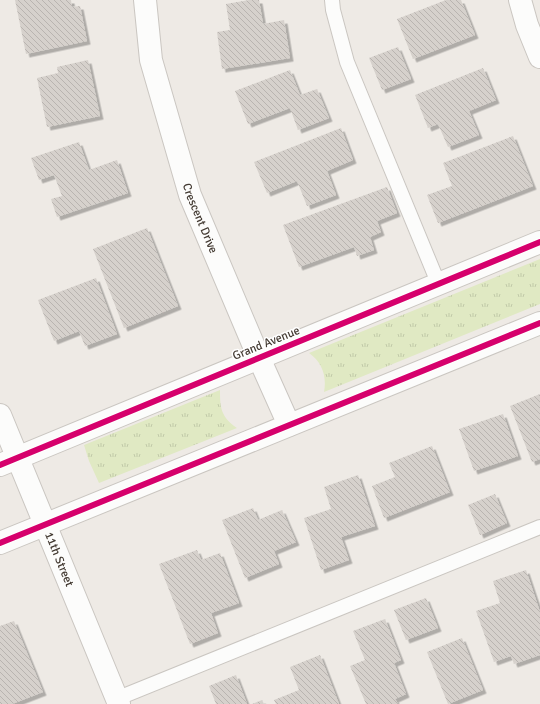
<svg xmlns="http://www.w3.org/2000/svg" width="540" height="704" viewBox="0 0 540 704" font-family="Signika,sans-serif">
  <defs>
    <pattern id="grass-tufts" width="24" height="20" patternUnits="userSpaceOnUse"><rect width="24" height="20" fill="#e0e9c3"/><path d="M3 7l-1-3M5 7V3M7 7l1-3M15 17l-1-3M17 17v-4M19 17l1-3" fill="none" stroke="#c1c9a8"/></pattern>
    <pattern id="building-back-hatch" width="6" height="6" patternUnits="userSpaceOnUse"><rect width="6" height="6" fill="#d6d1cc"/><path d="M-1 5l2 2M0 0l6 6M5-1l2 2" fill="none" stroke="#b9b4b0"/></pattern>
    <filter id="shadow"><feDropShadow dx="3.5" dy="3.5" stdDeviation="0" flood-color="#0004"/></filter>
  </defs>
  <rect width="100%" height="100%" fill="#eeeae5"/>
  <!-- grass -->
  <g fill="url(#grass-tufts)">
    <path d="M540,259V304L324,392C327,376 322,362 309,353Z"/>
    <path d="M220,390C220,408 221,417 237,428L99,483L89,461L84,445Z"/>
  </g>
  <!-- building -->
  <g fill="url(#building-back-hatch)" filter="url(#shadow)">
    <polygon points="15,0 71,0 72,7 80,6 87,41 26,54"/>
    <polygon points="249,0 259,0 263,24 284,20 290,58 222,69 217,32 230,30 226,4"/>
    <polygon points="446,0 461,0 475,35 413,59 397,19"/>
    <polygon points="398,47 411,79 382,90 369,58"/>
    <polygon points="88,60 100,116 47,127 37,78 58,73 57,67"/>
    <polygon points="483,68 496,100 469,111 479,135 448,147 438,124 428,128 415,95"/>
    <polygon points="290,70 300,95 317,89 329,118 298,130 290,108 248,124 235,91"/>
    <polygon points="341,128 353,160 327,171 336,195 307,206 297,181 267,193 254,162"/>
    <polygon points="513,136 533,186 438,223 427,195 452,186 443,163"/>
    <polygon points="79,142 89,170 117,160 128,193 57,217 51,199 62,196 54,175 39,180 31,158"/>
    <polygon points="387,187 397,213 377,221 381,232 370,237 374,250 357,256 354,247 299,267 283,225"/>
    <polygon points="147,228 178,306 124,328 93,249"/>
    <polygon points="96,278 117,334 85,346 79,331 54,341 38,300"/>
    <polygon points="540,394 540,459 532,462 510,406"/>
    <polygon points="503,414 518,456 474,471 459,429"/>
    <polygon points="432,446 450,492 384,518 372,486 395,477 389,463"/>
    <polygon points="358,475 375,526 341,537 349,560 321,570 304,518 331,509 324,487"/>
    <polygon points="495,494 507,523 480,535 468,505"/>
    <polygon points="253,508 258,520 282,510 296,542 274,551 279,564 245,578 222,520"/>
    <polygon points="197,550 201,560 220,553 239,603 211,613 218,633 190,644 159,564"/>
    <polygon points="526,570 540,612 540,655 514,664 511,656 494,662 476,611 500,603 493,581"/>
    <polygon points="426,598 438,628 406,640 394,610"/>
    <polygon points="385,619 401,660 394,663 406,694 395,699 398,704 366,704 350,666 365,660 353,631"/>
    <polygon points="14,621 43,692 12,704 0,704 0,626"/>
    <polygon points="462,638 483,690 448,704 427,652"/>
    <polygon points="320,655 339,704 276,704 274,700 299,690 290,667"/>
    <polygon points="236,675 247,704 216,704 209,686"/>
    <polygon points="262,700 264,704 252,704"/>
  </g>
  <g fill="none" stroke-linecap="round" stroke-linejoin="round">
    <!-- service casing -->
    <g stroke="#cac6c1" stroke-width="16">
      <g id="service">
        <polyline points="332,0 333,10 347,62 439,285"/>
        <polyline points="116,699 540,527"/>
      </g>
    </g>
    <!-- minor casing -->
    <g stroke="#cac6c1" stroke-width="24">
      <g id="minor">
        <path id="s1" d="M145,0L151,60L190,195L259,358L289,425"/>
        <polyline points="520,0 527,25 540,57"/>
        <polyline points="0,465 540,242"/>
        <polyline points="0,543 540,323"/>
      </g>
    </g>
    <!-- tertiary casing -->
    <g stroke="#cac6c1" stroke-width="24">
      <g id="tertiary">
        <path id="s2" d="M0,415L119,704"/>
      </g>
    </g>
    <!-- service -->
    <use href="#service" stroke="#fcfcfb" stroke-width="14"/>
    <!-- minor -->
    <use href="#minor" stroke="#fcfcfb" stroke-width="22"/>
    <!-- tertiary -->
    <use href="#tertiary" stroke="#fcfcfb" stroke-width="22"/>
    <!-- cycleway casing -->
    <g stroke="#fff" stroke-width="8">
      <g id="cycleway">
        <polyline points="0,465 540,242"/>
        <polyline points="0,543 540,323"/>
      </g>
    </g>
    <!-- cycleway -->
    <use href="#cycleway" stroke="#d6006c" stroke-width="6"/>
  </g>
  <g text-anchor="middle" stroke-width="3" stroke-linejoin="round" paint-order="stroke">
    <!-- street labels -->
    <g font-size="12" fill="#433a32" stroke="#fff">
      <text dy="4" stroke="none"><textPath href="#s1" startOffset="226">Crescent Drive</textPath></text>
      <text transform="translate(266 343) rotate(-22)" y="4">Grand Avenue</text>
      <text dy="4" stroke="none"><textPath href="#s2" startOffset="156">11th Street</textPath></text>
    </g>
  </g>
</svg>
